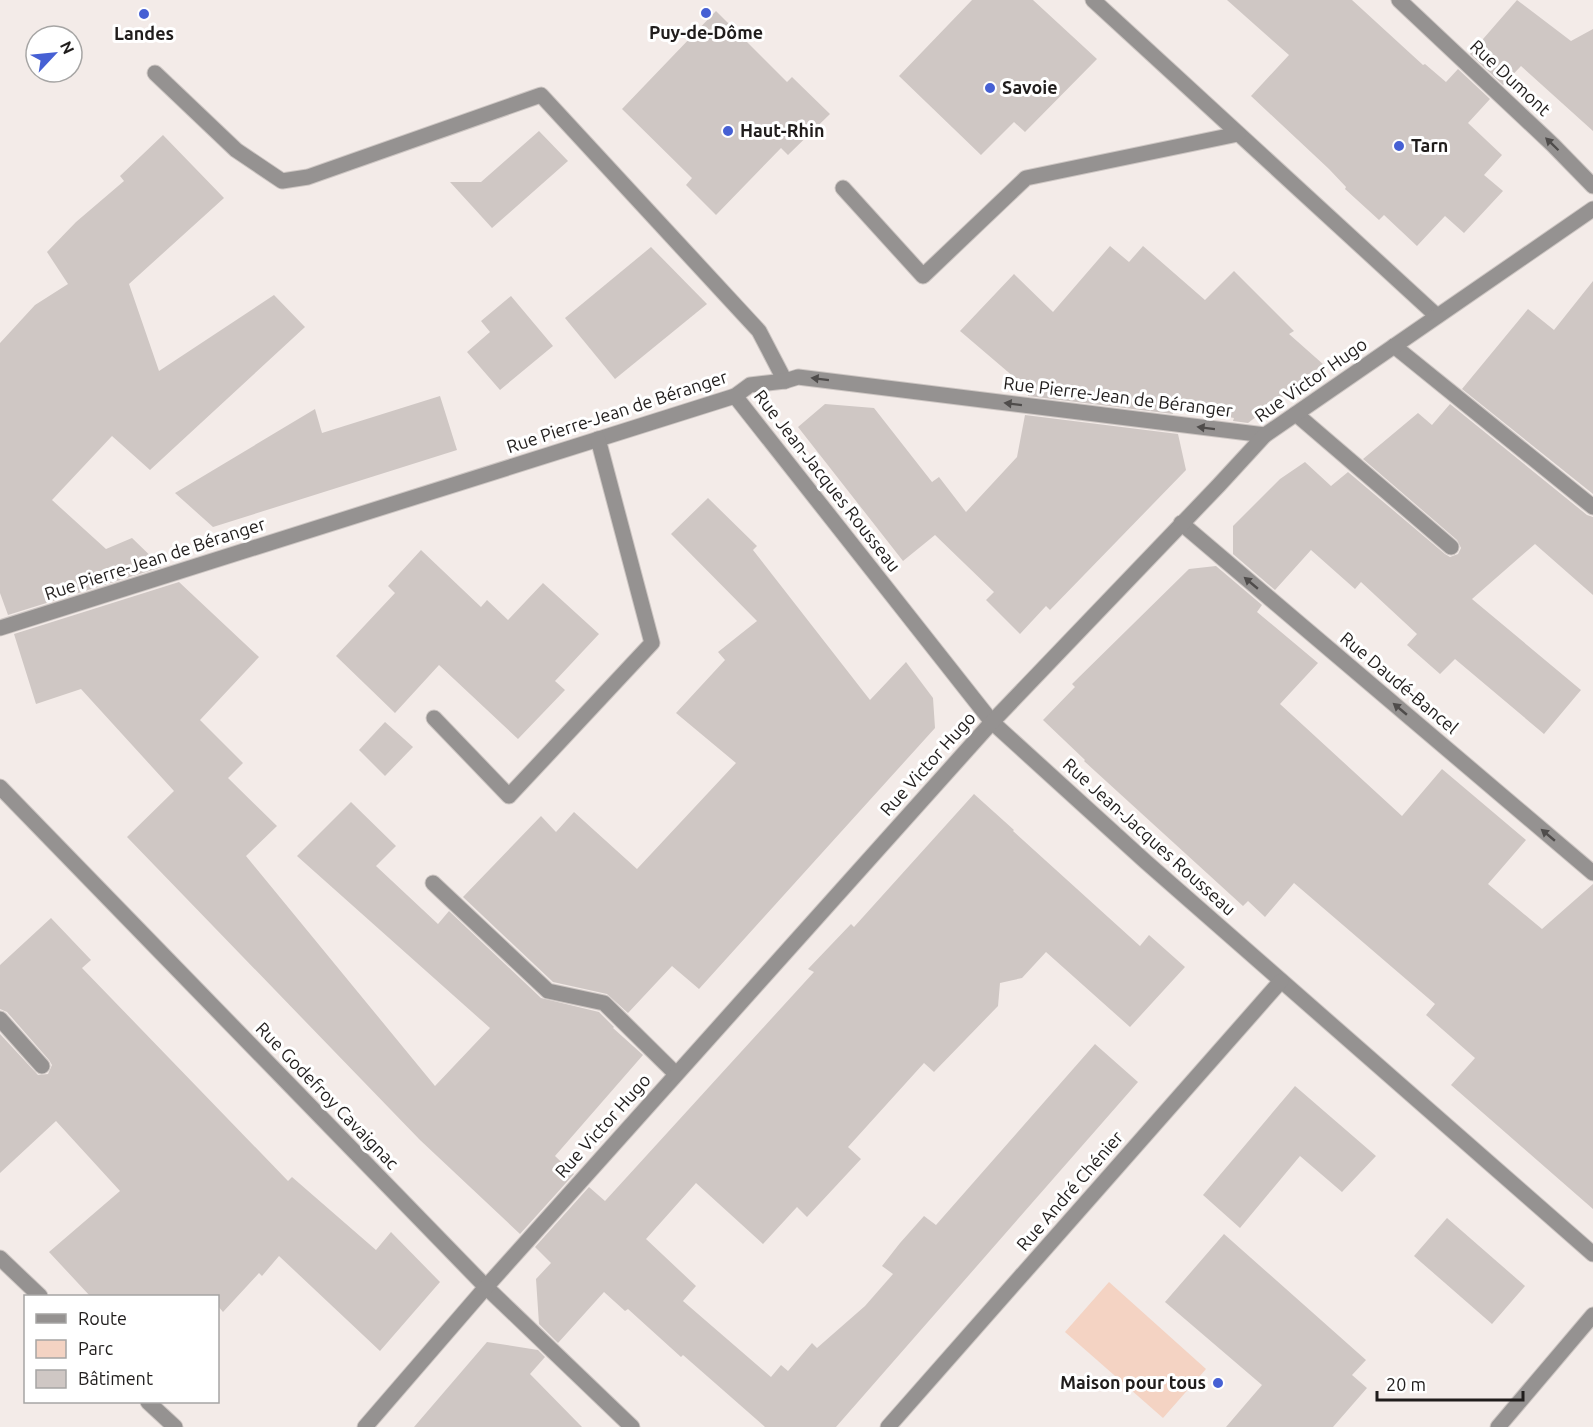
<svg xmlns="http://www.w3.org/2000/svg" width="1593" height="1427" viewBox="0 0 1593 1427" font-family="Ubuntu,sans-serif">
  <rect width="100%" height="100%" fill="#f3ebe8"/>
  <!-- green -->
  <polygon fill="#f4d3c3" points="1109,1282 1206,1369 1163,1418 1065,1332"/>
  <!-- building -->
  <g fill="#cfc7c4">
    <polygon points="972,0 1033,0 1097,59 1025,132 1014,122 981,155 899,76"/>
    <polygon points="1227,0 1352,0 1423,65 1425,64 1446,82 1458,69 1490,99 1468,123 1502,155 1484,175 1503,191 1464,233 1445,216 1417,246 1384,215 1379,220 1345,189 1346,187 1329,169 1251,96 1289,55"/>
    <polygon points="1517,0 1571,41 1593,29 1593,131 1521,66 1503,85 1470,54"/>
    <polygon points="716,11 787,82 792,77 830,114 788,155 781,148 716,215 686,185 692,178 622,109"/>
    <polygon points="539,131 568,161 492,228 450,182 481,182"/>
    <polygon points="163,135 224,198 129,284 159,371 274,295 305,327 150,470 112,436 52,500 106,549 132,538 162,567 8,615 0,593 0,343 35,305 68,284 47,252 76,222 124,181 120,176"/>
    <polygon points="1110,246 1129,262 1143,246 1205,300 1234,271 1294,331 1289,334 1324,365 1248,423 1233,421 1234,418 1171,406 1173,414 1028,396 1029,390 960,331 1014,274 1053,312"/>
    <polygon points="651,247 707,304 615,379 565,318"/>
    <polygon points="1593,281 1593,494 1462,389 1528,309 1554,330"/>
    <polygon points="511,296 553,346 500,390 467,352 490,332 481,321"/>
    <polygon points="440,396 457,450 213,527 175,493 315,409 322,433"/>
    <polygon points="825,404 874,408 932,482 939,477 966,512 1017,457 1025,415 1178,434 1186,470 1050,610 1046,606 1020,634 986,600 994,592 935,535 903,561 798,427"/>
    <polygon points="1450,404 1587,515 1593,517 1593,595 1535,544 1472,599 1581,690 1544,734 1455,659 1440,674 1407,645 1417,634 1361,582 1355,589 1311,550 1275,590 1233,554 1233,526 1280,479 1305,462 1331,486 1348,472 1445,554 1450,557 1458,554 1461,548 1457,540 1363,459 1418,413 1432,425"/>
    <polygon points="708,498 757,546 753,550 870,700 906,662 933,698 935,728 699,989 672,966 628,1013 607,994 553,982 463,897 541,816 556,832 574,812 637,869 736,763 676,713 725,660 718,652 757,621 671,534"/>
    <polygon points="421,550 481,607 487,600 508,620 543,583 599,634 555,681 565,690 518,739 439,665 395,713 336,656 395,593 388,586"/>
    <polygon points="1216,566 1262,605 1257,612 1318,663 1280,704 1402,816 1442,769 1526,840 1488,884 1542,929 1593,884 1593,1209 1451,1085 1475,1058 1426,1015 1435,1004 1294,883 1265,917 1248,901 1243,906 1084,761 1085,760 1043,720 1075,687 1072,684 1189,569"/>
    <polygon points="179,582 259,657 200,720 243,763 228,778 277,826 246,856 435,1086 490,1028 297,856 351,802 396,846 376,866 438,924 449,911 541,998 599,1012 614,1027 613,1028 643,1055 555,1156 574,1174 520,1234 420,1140 127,837 174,791 81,689 36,704 14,634"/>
    <polygon points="385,722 413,747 385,776 359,750"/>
    <polygon points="974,794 1014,830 1013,831 1140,946 1149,935 1185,967 1130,1027 1046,952 1022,978 1000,983 998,1006 934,1072 924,1063 848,1147 861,1159 807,1217 797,1207 763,1244 696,1183 646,1239 696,1286 683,1301 771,1377 781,1365 788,1371 812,1343 817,1348 865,1306 893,1274 882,1266 900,1243 924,1216 936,1225 1095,1044 1138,1082 836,1427 765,1427 683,1355 681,1357 628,1309 625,1311 604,1292 558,1343 539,1324 536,1279 551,1263 535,1247 589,1187 605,1201 814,972 808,969 851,924 854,927"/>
    <polygon points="51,918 91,960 82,968 288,1181 292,1177 376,1250 391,1232 440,1282 380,1351 279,1256 262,1276 259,1273 223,1312 218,1306 218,1296 90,1296 49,1252 120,1191 56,1121 0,1173 0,1034 38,1075 48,1074 52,1065 49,1060 7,1012 0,1009 0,965"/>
    <polygon points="1295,1086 1376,1156 1342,1192 1300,1156 1240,1228 1203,1195"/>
    <polygon points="1447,1218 1525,1286 1492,1324 1414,1256"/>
    <polygon points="1224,1234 1366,1360 1352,1375 1367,1388 1333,1427 1226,1427 1262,1385 1165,1302"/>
    <polygon points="487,1342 538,1350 545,1357 530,1374 582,1427 414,1427"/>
  </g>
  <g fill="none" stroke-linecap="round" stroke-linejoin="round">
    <!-- minor casing -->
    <g stroke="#cdc6c3" stroke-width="17">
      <g id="minor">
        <polyline points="1093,0 1437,316"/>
        <polyline points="1399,0 1553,145 1593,186"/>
        <polyline points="155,73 236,150 282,181 308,177 541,95 759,331 785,381"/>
        <polyline points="843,188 923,276 1026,178 1238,134"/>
        <polyline points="1394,346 1593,507"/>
        <polyline points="735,396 992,722 1146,862 1593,1254"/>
        <polyline points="1296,414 1451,547"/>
        <polyline points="1181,523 1593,873"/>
        <polyline points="0,628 735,396 750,385 785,381 798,377 1265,435"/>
        <polyline points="434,718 509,796 652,643 598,439"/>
        <polyline points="0,787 486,1287 632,1427"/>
        <polyline points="433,883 548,991 604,1003 676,1074"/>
        <polyline points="0,1019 42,1066"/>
        <polyline points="0,1258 40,1296"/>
        <polyline points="148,1402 175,1427"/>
        <polyline points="365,1427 486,1287 992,722 1219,485 1265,435 1593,209"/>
        <polyline points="888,1427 1281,981"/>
        <polyline points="1498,1427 1593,1315"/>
      </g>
    </g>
    <!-- minor -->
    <use href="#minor" stroke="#959291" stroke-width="15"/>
  </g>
  <!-- one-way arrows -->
  <defs><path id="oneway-solid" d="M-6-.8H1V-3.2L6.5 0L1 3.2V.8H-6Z" transform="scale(1.5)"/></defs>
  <g fill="#4f4c4b">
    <use href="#oneway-solid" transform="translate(1552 144) rotate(-136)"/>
    <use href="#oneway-solid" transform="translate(820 379) rotate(-173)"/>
    <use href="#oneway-solid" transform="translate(1013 404) rotate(-173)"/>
    <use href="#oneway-solid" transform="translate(1206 428) rotate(-173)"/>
    <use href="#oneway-solid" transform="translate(1251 583) rotate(-140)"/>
    <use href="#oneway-solid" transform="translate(1400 709) rotate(-140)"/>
    <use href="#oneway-solid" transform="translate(1548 835) rotate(-140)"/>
  </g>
  <!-- markers -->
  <g fill="#4660d4" stroke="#fff" stroke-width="2">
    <circle cx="706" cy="13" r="6"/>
    <circle cx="144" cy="14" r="6"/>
    <circle cx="990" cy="88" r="6"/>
    <circle cx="728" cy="131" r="6"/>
    <circle cx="1399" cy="146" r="6"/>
    <circle cx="1218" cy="1383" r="6"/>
  </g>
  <g text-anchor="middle" stroke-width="6" stroke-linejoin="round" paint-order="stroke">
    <!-- poi labels -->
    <g font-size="18" font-weight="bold" fill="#201d1c" stroke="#fff" text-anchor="start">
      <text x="706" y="39" text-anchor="middle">Puy-de-Dôme</text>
      <text x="144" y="40" text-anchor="middle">Landes</text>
      <text x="1002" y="94">Savoie</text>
      <text x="740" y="137">Haut-Rhin</text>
      <text x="1411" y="152">Tarn</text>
      <text x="1206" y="1389" text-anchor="end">Maison pour tous</text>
    </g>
    <!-- street labels -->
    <g font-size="18" fill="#201d1c" stroke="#fff">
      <text transform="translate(1510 78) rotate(43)" y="6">Rue Dumont</text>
      <text transform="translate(1311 380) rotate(-35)" y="6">Rue Victor Hugo</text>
      <text transform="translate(1118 397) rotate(7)" y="6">Rue Pierre-Jean de Béranger</text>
      <text transform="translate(617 412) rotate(-18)" y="6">Rue Pierre-Jean de Béranger</text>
      <text transform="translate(827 481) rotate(52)" y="6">Rue Jean-Jacques Rousseau</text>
      <text transform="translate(155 559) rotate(-18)" y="6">Rue Pierre-Jean de Béranger</text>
      <text transform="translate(1399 683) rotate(40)" y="6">Rue Daudé-Bancel</text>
      <text transform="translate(928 764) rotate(-48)" y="6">Rue Victor Hugo</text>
      <text transform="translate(1149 837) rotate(42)" y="6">Rue Jean-Jacques Rousseau</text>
      <text transform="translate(327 1096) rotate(46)" y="6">Rue Godefroy Cavaignac</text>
      <text transform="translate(603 1126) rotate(-48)" y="6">Rue Victor Hugo</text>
      <text transform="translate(1070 1191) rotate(-49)" y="6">Rue André Chénier</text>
    </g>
  </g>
  <!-- legend -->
  <rect x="24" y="1295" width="195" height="108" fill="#ffffff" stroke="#a6a5a4" stroke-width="1.5"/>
  <rect x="36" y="1314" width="30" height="9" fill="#959291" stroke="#a6a5a4" stroke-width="1.5"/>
  <text x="78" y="1325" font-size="18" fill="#201d1c">Route</text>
  <rect x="36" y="1340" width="30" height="18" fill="#f4d3c3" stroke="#a6a5a4" stroke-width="1.5"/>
  <text x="78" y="1355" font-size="18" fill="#201d1c">Parc</text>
  <rect x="36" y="1370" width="30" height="18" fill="#cfc7c4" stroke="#a6a5a4" stroke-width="1.5"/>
  <text x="78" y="1385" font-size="18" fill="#201d1c">Bâtiment</text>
  <!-- north arrow -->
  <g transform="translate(54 54) rotate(64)"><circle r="28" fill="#ffffff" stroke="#a6a5a4" stroke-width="1.5"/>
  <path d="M0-4.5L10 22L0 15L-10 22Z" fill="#4660d4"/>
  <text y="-9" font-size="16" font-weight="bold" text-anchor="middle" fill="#201d1c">N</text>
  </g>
  <!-- scale -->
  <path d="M1377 1391v9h146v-9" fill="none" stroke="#201d1c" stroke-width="3"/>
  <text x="1386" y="1391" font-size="18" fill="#201d1c" stroke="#ffffff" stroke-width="4.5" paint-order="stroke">20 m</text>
</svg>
